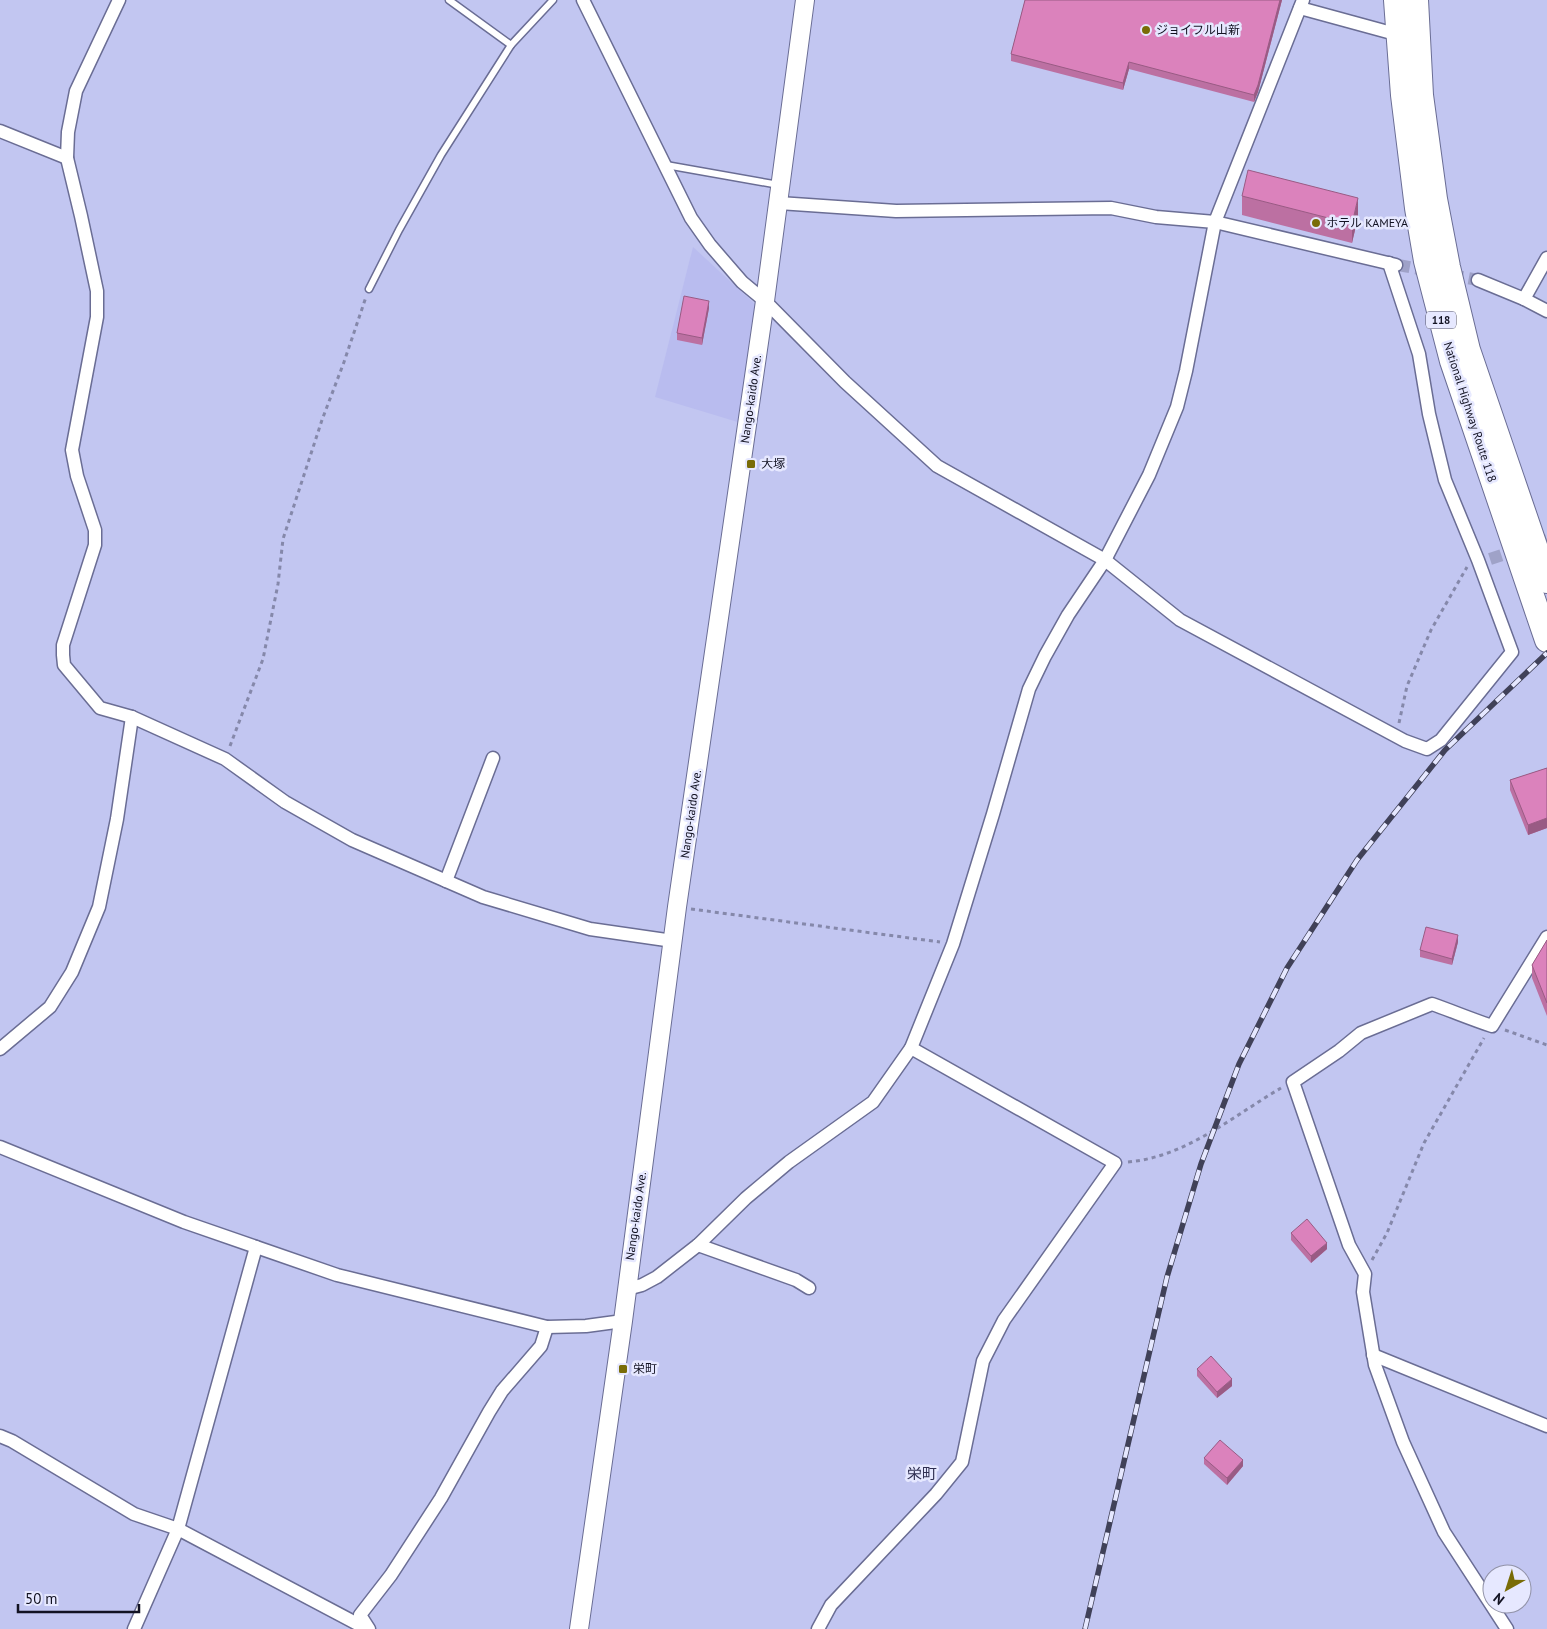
<svg xmlns="http://www.w3.org/2000/svg" width="1547" height="1629" viewBox="0 0 1547 1629" font-family="'PT Sans','Noto Sans JP',sans-serif">
  <rect width="100%" height="100%" fill="#c2c6f1"/>
  <!-- built -->
  <polygon fill="#b9bcef" points="693,247 758,307 741,423 655,397"/>
  <g fill="none" stroke-linecap="round" stroke-linejoin="round">
    <!-- street-tunnel -->
    <g stroke="#9fa2c8" stroke-width="12" stroke-dasharray="12 6" stroke-linecap="butt">
      <polyline points="1398,265 1478,280"/>
      <polyline points="1490,559 1547,540"/>
    </g>
    <!-- lane casing -->
    <g stroke="#6a6d94" stroke-width="9">
      <g id="lane">
        <polyline points="449,0 511,45"/>
        <polyline points="666,165 779,185"/>
        <polyline points="369,289 399,230 441,155 511,45 553,0"/>
      </g>
    </g>
    <!-- street casing -->
    <g stroke="#6a6d94" stroke-width="15">
      <g id="street">
        <polyline points="119,0 76,91 68,132 67,158 81,216 97,291 97,317 72,450 77,476 95,530 95,545 63,645 63,655 64,665 100,708 132,717 225,759 285,802 352,840 483,897 590,929 673,941"/>
        <polyline points="583,0 691,218 710,245 742,282 765,301 845,382 937,466 1105,560 1180,620 1405,741 1427,749 1441,740 1512,652 1478,560 1445,480 1429,414 1419,354 1389,263"/>
        <polyline points="1300,8 1399,35"/>
        <polyline points="0,131 67,158"/>
        <polyline points="779,203 896,211 1111,208 1156,217 1215,222 1396,265"/>
        <polyline points="1478,280 1524,299 1547,311"/>
        <polyline points="1524,299 1547,258"/>
        <polyline points="446,881 493,758"/>
        <polyline points="0,1049 50,1007 72,972 99,907 117,819 132,717"/>
        <polyline points="0,1147 184,1222 337,1275 547,1327 586,1326 623,1321"/>
        <polyline points="698,1245 796,1280 809,1288"/>
        <polyline points="627,1289 642,1285 657,1277 698,1245 746,1198 789,1162 873,1102 911,1048 953,944 993,814 1029,689 1045,656 1068,615 1105,560 1149,475 1177,407 1186,371 1215,222 1303,0"/>
        <polyline points="1373,1355 1547,1426"/>
        <polyline points="0,1436 12,1441 134,1514 178,1529 367,1629"/>
        <polyline points="134,1629 178,1529 256,1247"/>
        <polyline points="369,1629 360,1615 391,1575 441,1498 489,1412 502,1391 541,1346 547,1327"/>
        <polyline points="818,1629 831,1605 936,1494 962,1462 983,1361 1004,1320 1115,1163 911,1048"/>
        <path d="M1507,1629L1444,1532L1403,1442L1375,1365L1363,1292L1365,1274L1349,1245L1293,1082L1339,1051L1361,1033L1432,1004C1452,1011 1471,1019 1492,1026L1547,937"/>
      </g>
    </g>
    <!-- secondary casing -->
    <g stroke="#6a6d94" stroke-width="20">
      <polyline id="secondary" points="579,1629 623,1321 677,907 765,301 805,0"/>
    </g>
    <!-- highway casing -->
    <g stroke="#6a6d94" stroke-width="26">
      <g id="highway">
        <polyline points="1396,0 1403,95 1417,208 1426,261 1452,361 1547,640"/>
        <polyline points="1416,0 1421,95 1435,199 1448,267 1468,350 1547,581"/>
      </g>
    </g>
    <!-- path -->
    <g stroke="#8588aa" stroke-width="3" stroke-dasharray="4 4" stroke-linecap="butt">
      <polyline points="1399,723 1407,686 1431,630 1467,567"/>
      <polyline points="230,746 263,659 278,584 283,539 322,420 344,362 366,297"/>
      <polyline points="691,909 940,942"/>
      <polyline points="1505,1030 1547,1045"/>
      <path d="M1128,1162C1186,1157 1233,1116 1281,1088"/>
      <polyline points="1372,1260 1387,1233 1424,1143 1484,1038"/>
    </g>
    <!-- lane -->
    <use href="#lane" stroke="#fff" stroke-width="6"/>
    <!-- street -->
    <use href="#street" stroke="#fff" stroke-width="12"/>
    <!-- secondary -->
    <use href="#secondary" stroke="#fff" stroke-width="18"/>
    <!-- highway -->
    <use href="#highway" stroke="#fff" stroke-width="24"/>
    <!-- rail casing -->
    <g stroke="#404158" stroke-width="5.5">
      <polyline id="rail" points="1085,1629 1167,1277 1201,1164 1239,1064 1287,968 1357,860 1445,750 1547,653"/>
    </g>
    <!-- rail -->
    <use href="#rail" stroke="#e6e8ff" stroke-width="4" stroke-dasharray="11" stroke-linecap="butt"/>
  </g>
  <!-- wall -->
  <g fill="#bc70a2">
    <polygon points="1025,0 1282,0 1258,92 1254,102 1129,69 1123,90 1011,61 1011,54"/>
    <polygon points="1242,196 1358,217 1352,243 1242,215"/>
    <polygon points="709,308 702,345 677,340 677,333"/>
    <polygon points="1547,768 1547,828 1528,835 1510,790 1510,780"/>
    <polygon points="1547,940 1547,1016 1532,978 1532,965"/>
    <polygon points="1458,942 1452,965 1420,957 1420,950"/>
    <polygon points="1291,1233 1327,1249 1311,1263 1291,1240"/>
    <polygon points="1197,1369 1232,1386 1217,1398 1197,1376"/>
    <polygon points="1204,1458 1243,1466 1227,1485 1204,1464"/>
  </g>
  <!-- shaded-wall -->
  <g fill="#995b84">
    <polygon points="1280,0 1282,0 1258,92 1254,102 1254,95"/>
    <polygon points="1129,62 1129,69 1123,90 1123,83"/>
    <polygon points="1358,198 1358,217 1352,243 1352,224"/>
    <polygon points="709,301 709,308 702,345 702,338"/>
    <polygon points="1547,818 1547,828 1528,835 1528,825"/>
    <polygon points="1458,935 1458,942 1452,965 1452,959"/>
    <polygon points="1327,1243 1327,1249 1311,1263 1311,1256"/>
    <polygon points="1232,1379 1232,1386 1217,1398 1217,1392"/>
    <polygon points="1243,1460 1243,1466 1227,1485 1227,1478"/>
  </g>
  <!-- building -->
  <g fill="#db82bc" stroke="#995b84">
    <polygon points="1025,0 1280,0 1258,85 1254,95 1129,62 1123,83 1011,54"/>
    <polygon points="1248,170 1358,198 1352,224 1242,196"/>
    <polygon points="684,296 709,301 702,338 677,333"/>
    <polygon points="1547,768 1547,818 1528,825 1510,780"/>
    <polygon points="1426,927 1458,935 1452,959 1420,950"/>
    <polygon points="1547,940 1547,1003 1532,965"/>
    <polygon points="1307,1219 1327,1243 1311,1256 1291,1233"/>
    <polygon points="1211,1356 1232,1379 1217,1392 1197,1369"/>
    <polygon points="1220,1440 1243,1460 1227,1478 1204,1458"/>
  </g>
  <!-- markers -->
  <g fill="#796c07" stroke="#e6e8ff" stroke-width="2">
    <circle cx="1146" cy="30" r="5"/>
    <circle cx="1316" cy="223" r="5"/>
    <rect x="746" y="459" width="10" height="10" rx="2.5"/>
    <rect x="618" y="1364" width="10" height="10" rx="2.5"/>
  </g>
  <g text-anchor="middle" stroke-width="5" stroke-linejoin="round" paint-order="stroke">
    <!-- shield labels -->
    <rect fill="#e6e8ff" stroke="#525264" stroke-width="1" x="1426" y="311.5" width="30" height="17" rx="4"/>
    <g font-size="11" font-weight="bold" fill="#121222">
      <text x="1441" y="324">118</text>
    </g>
    <!-- poi labels -->
    <g font-size="12" fill="#121222" stroke="#e6e8ff" text-anchor="start">
      <text x="1156" y="34">ジョイフル山新</text>
      <text x="1326" y="227">ホテル KAMEYA</text>
      <text x="761" y="468">大塚</text>
      <text x="633" y="1373">栄町</text>
    </g>
    <!-- street labels -->
    <g font-size="12" fill="#121222" stroke="#e6e8ff">
      <text transform="translate(751 399) rotate(-82)" y="4">Nango-kaido Ave.</text>
      <text transform="translate(1470 412) rotate(72)" y="4">National Highway Route 118</text>
      <text transform="translate(691 814) rotate(-82)" y="4">Nango-kaido Ave.</text>
      <text transform="translate(636 1216) rotate(-82)" y="4">Nango-kaido Ave.</text>
    </g>
    <!-- quarter labels -->
    <g font-size="15" fill="#2e2e51" stroke="#e6e8ff">
      <text x="922" y="1479">栄町</text>
    </g>
  </g>
  <!-- north arrow -->
  <g transform="translate(1507 1589) rotate(219)"><circle r="24" fill="#e6e8ff" stroke="#9192a7"/>
  <path d="M0-4L9 19L0 12L-9 19Z" fill="#796c07"/>
  <text y="-8" font-size="14" font-weight="bold" text-anchor="middle" fill="#121222">N</text>
  </g>
  <!-- scale -->
  <path d="M18 1604v8h121v-8" fill="none" stroke="#121222" stroke-width="2.5"/>
  <text x="25" y="1604" font-size="15" fill="#121222" stroke="#e6e8ff" stroke-width="4" paint-order="stroke">50 m</text>
</svg>
